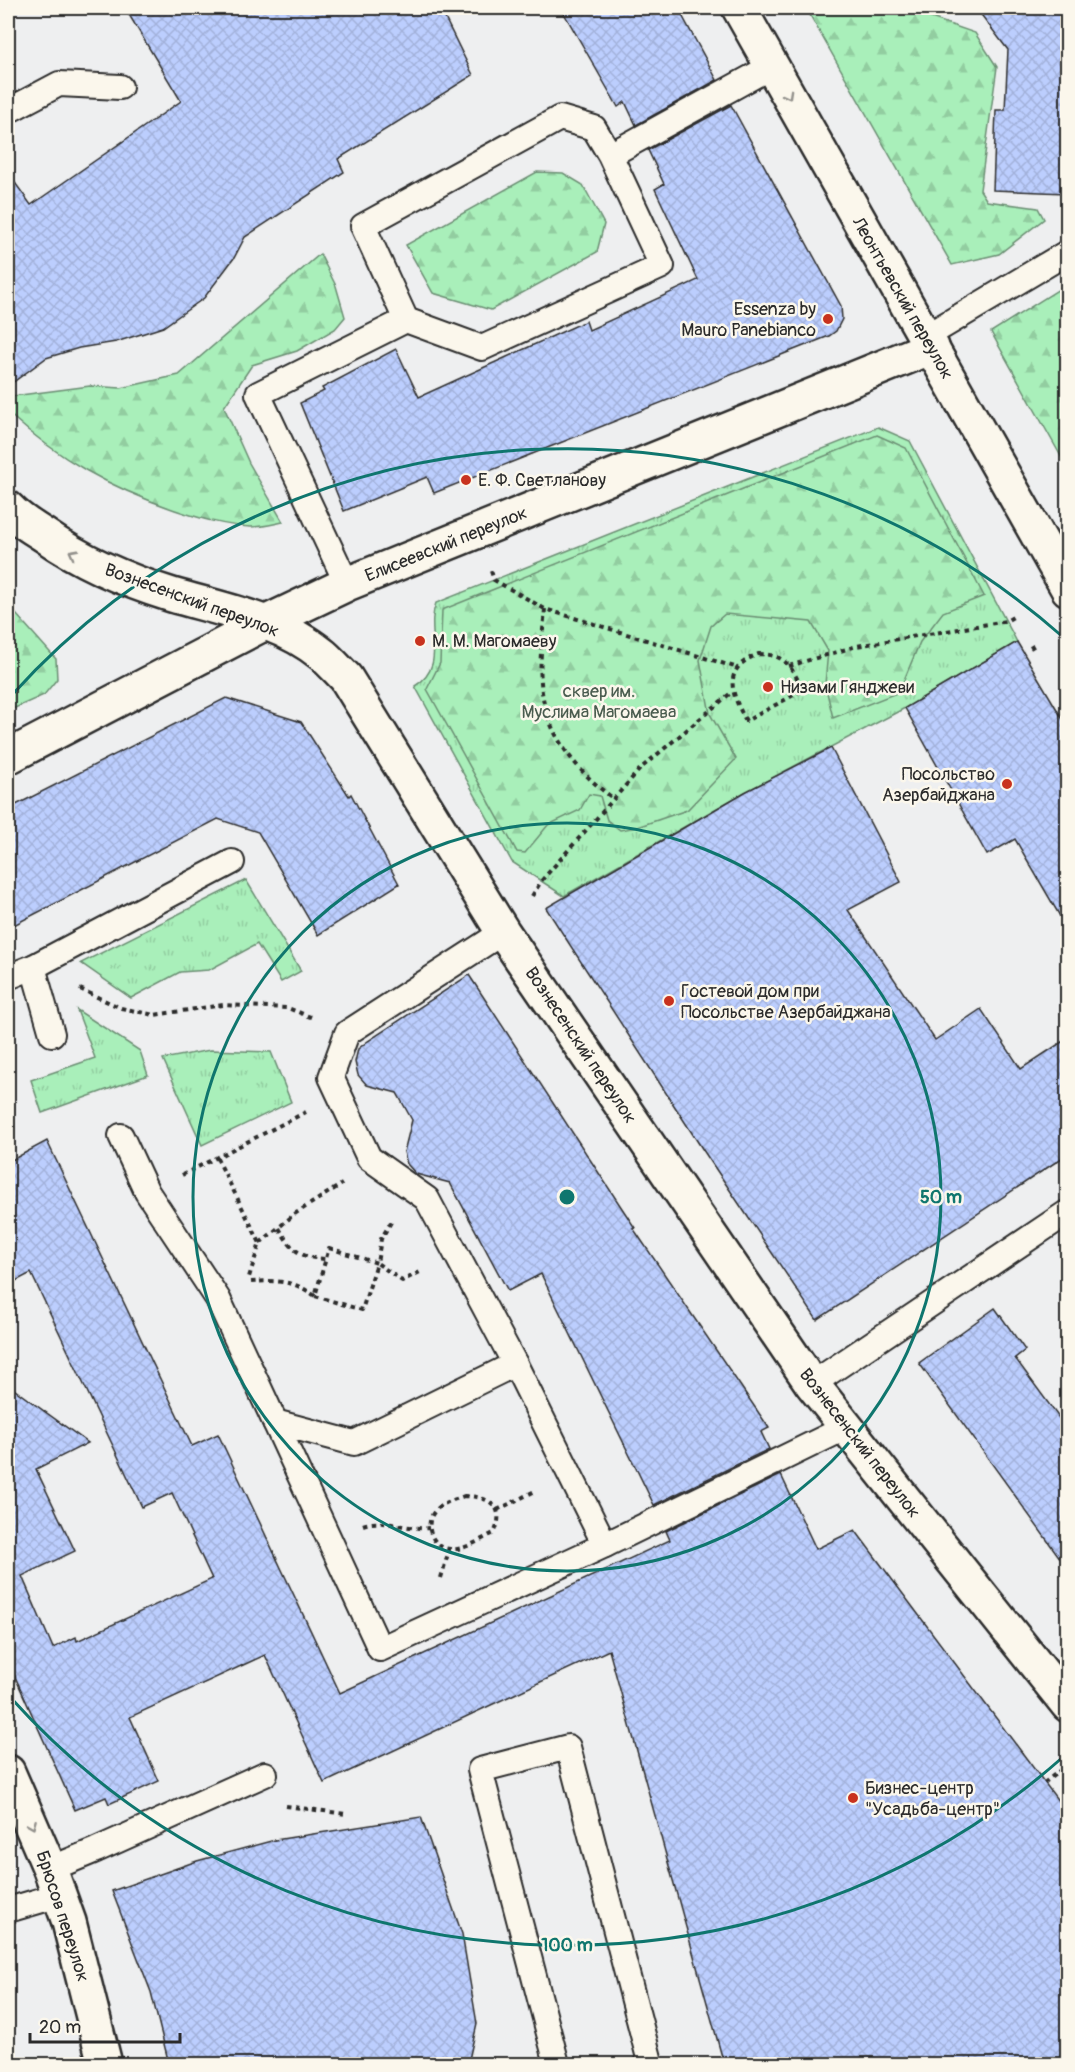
<svg xmlns="http://www.w3.org/2000/svg" width="1075" height="2072" viewBox="0 0 1075 2072" font-family="Pangolin,sans-serif">
  <defs>
    <pattern id="grass-tufts" width="24" height="20" patternUnits="userSpaceOnUse" patternTransform="scale(1.5)"><rect width="24" height="20" fill="#a9efba"/><path d="M3 7l-1-3M5 7V3M7 7l1-3M15 17l-1-3M17 17v-4M19 17l1-3" fill="none" stroke="#92cda0"/></pattern>
    <pattern id="forest-firs" width="22" height="20" patternUnits="userSpaceOnUse" patternTransform="scale(1.5)"><rect width="22" height="20" fill="#a9efba"/><path d="M5 1l3.5 6h-7zM16 11l3.5 6h-7z" fill="#92cda0"/></pattern>
    <pattern id="building-cross-hatch" width="8" height="8" patternUnits="userSpaceOnUse" patternTransform="scale(1.5)"><rect width="8" height="8" fill="#bccefe"/><path d="M0 0l8 8M0 8l8-8" fill="none" stroke="#a2b1da"/></pattern>
  </defs>
  <rect width="100%" height="100%" fill="#eeeff0"/>
  <filter id="ink" filterUnits="userSpaceOnUse"><feTurbulence type="fractalNoise" baseFrequency=".0167" numOctaves="2"/><feDisplacementMap in="SourceGraphic" scale="12" xChannelSelector="R" yChannelSelector="G"/><feConvolveMatrix kernelMatrix="1 2 1 2 8 2 1 2 1" color-interpolation-filters="sRGB"/></filter>
  <g filter="url(#ink)">
    <!-- grass -->
    <g fill="url(#grass-tufts)" stroke="#6a8d72" stroke-width="1.5">
      <path d="M878,427L910,441L1017,642L905,708L745,792L564,896L512,862L415,686C448,666 425,630 436,603Z"/>
      <polygon points="246,880 301,971 281,982 257,944 209,970 180,972 131,998 81,963"/>
      <polygon points="77,1010 140,1051 148,1075 42,1113 31,1080 95,1058"/>
      <polygon points="210,1050 271,1052 291,1102 202,1145 163,1059"/>
    </g>
    <!-- forest -->
    <g fill="url(#forest-firs)" stroke="#6a8d72" stroke-width="1.5">
      <polygon points="806,8 909,8 914,12 975,33 997,67 980,190 987,201 1038,208 1044,219 999,254 952,265"/>
      <polygon points="537,172 563,173 583,185 604,224 597,252 491,310 433,293 406,245"/>
      <path d="M320,254L336,286L345,317L335,329L297,351L252,365L224,407L249,463L283,522C273,524 261,527 251,527C225,526 199,518 175,510C109,487 60,460 8,413V406L13,396L90,386L121,388L179,375Z"/>
      <polygon points="1067,284 1067,467 991,332"/>
      <polygon points="877,435 906,448 984,596 943,612 920,642 899,692 833,718 825,684 828,651 811,622 725,614 711,626 700,660 710,714 736,759 687,810 637,827 620,830 607,820 600,796 589,794 580,810 548,825 525,853 517,852 427,689 440,663 442,610"/>
      <polygon points="8,605 56,659 57,679 44,695 8,711"/>
    </g>
    <!-- building -->
    <g fill="url(#building-cross-hatch)" stroke="#2b2b2b" stroke-width="1.5">
      <polygon points="125,8 440,8 473,75 338,159 344,172 245,237 234,258 204,298 163,327 116,342 79,348 46,358 8,386 8,173 31,205 181,101"/>
      <polygon points="561,8 678,8 717,80 636,125 625,102 618,107"/>
      <polygon points="976,8 1068,8 1066,193 993,190 996,110 1005,110 1008,50"/>
      <polygon points="731,105 841,306 842,319 836,331 829,336 434,493 427,477 344,511 300,403 324,391 322,388 396,349 419,397 586,321 589,330 698,280 655,189 664,184 648,150"/>
      <polygon points="1017,642 1068,728 1068,930 1015,839 987,855 905,708"/>
      <polygon points="226,698 301,722 349,796 351,794 399,884 318,935 258,832 218,819 8,928 8,809"/>
      <polygon points="831,748 901,882 848,910 935,1040 981,1009 1021,1069 1068,1038 1068,1154 817,1320 703,1150 546,908 745,792"/>
      <polygon points="469,975 635,1228 633,1228 769,1428 761,1432 769,1449 654,1505 541,1274 508,1291 450,1183 416,1174 407,1164 404,1152 412,1120 397,1093 367,1085 358,1075 355,1062 358,1049 368,1041"/>
      <polygon points="47,1141 192,1446 218,1434 340,1693 670,1540 666,1531 781,1475 816,1549 855,1530 1068,1814 1068,2064 724,2064 609,1650 324,1783 265,1655 130,1717 159,1781 109,1804 106,1797 75,1810 8,1661 8,1385 88,1443 36,1469 75,1551 22,1576 53,1648 76,1637 77,1641 212,1579 172,1493 142,1507 31,1273 8,1285 8,1162"/>
      <polygon points="995,1308 1025,1350 1015,1358 1068,1430 1068,1569 919,1363"/>
      <polygon points="421,1817 462,1934 477,2024 468,2064 169,2064 151,1992 112,1891 197,1861 275,1840"/>
    </g>
    <g fill="none" stroke-linecap="round" stroke-linejoin="round">
      <!-- lane casing -->
      <g stroke="#2b2b2b" stroke-width="28">
        <g id="lane">
          <polyline points="8,111 59,84 120,87"/>
          <polyline points="610,155 662,266 482,348 406,320 363,226 560,118 594,128 610,155 772,66"/>
          <polyline points="925,337 1068,252"/>
          <polyline points="347,584 258,394 406,320"/>
          <polyline points="503,932 347,1033 331,1077 369,1158 427,1199 515,1364"/>
          <polyline points="33,967 52,1034"/>
          <polyline points="8,977 33,967 232,862"/>
          <polyline points="121,1136 147,1192 218,1299 275,1422 354,1443 515,1364 605,1545"/>
          <polyline points="812,1384 1068,1212"/>
          <polyline points="275,1422 380,1649 605,1545 847,1427"/>
          <polyline points="50,1869 96,1850 265,1774"/>
          <polyline points="8,1910 59,1895"/>
          <polyline points="557,2064 480,1770 568,1747 649,2058 646,2064"/>
        </g>
      </g>
      <!-- street casing -->
      <g stroke="#2b2b2b" stroke-width="38">
        <g id="street">
          <polyline points="739,8 1068,589"/>
          <path d="M8,508C18,519 31,527 44,535C82,562 127,581 172,595C223,610 281,620 323,655C331,662 338,670 346,678L503,932L812,1384L1068,1705"/>
          <polyline points="8,757 265,623 347,584 932,347"/>
          <polyline points="8,1772 50,1869 69,1922 105,2064"/>
        </g>
      </g>
      <!-- path -->
      <g stroke="#2b2b2b" stroke-width="4" stroke-dasharray="4.5 4.5" stroke-linecap="butt">
        <polyline points="491,571 494,580 545,609 738,668"/>
        <path d="M545,609C543,633 539,659 541,682C544,732 575,770 614,799"/>
        <polyline points="1030,648 1037,644"/>
        <path d="M759,654C786,654 792,668 803,690L746,721C731,693 721,668 759,654Z"/>
        <polyline points="789,666 857,646 1006,621 1013,617"/>
        <polyline points="532,896 542,880 641,768 732,692"/>
        <polyline points="80,989 121,1008 154,1015 223,1005 288,1008 313,1018"/>
        <polyline points="217,1158 260,1243 249,1277"/>
        <polyline points="182,1175 306,1112"/>
        <polyline points="391,1222 381,1239 377,1263 402,1281 422,1271"/>
        <path d="M279,1228C292,1250 299,1258 326,1259"/>
        <polyline points="260,1243 296,1213 342,1184"/>
        <polygon points="329,1248 377,1263 362,1310 315,1296"/>
        <path d="M251,1282C277,1280 293,1280 315,1296"/>
        <path d="M464,1496C489,1496 507,1507 494,1533C481,1539 464,1551 450,1549C432,1548 423,1524 435,1511C443,1502 454,1500 464,1496Z"/>
        <polyline points="497,1510 537,1490"/>
        <path d="M363,1525C383,1518 407,1530 429,1528"/>
        <polyline points="441,1578 449,1550"/>
        <polyline points="1044,1783 1063,1768"/>
        <polyline points="286,1806 346,1814"/>
      </g>
      <!-- lane -->
      <use href="#lane" stroke="#fbf7ec" stroke-width="24"/>
      <!-- street -->
      <use href="#street" stroke="#fbf7ec" stroke-width="33"/>
    </g>
    <!-- one-way arrows -->
    <defs><path id="oneway-chevron" d="M-2-3.5L2.5 0L-2 3.5" fill="none" stroke-width="1.6" stroke-linecap="round" stroke-linejoin="round" transform="scale(1.5)"/></defs>
    <g stroke="#93918c">
      <use href="#oneway-chevron" transform="translate(788 95) rotate(61)"/>
      <use href="#oneway-chevron" transform="translate(73 553) rotate(-152)"/>
      <use href="#oneway-chevron" transform="translate(32 1825) rotate(67)"/>
    </g>
  </g>
  <!-- distance rings -->
  <g fill="none" stroke="#0f766e" stroke-width="3">
    <circle cx="567" cy="1197" r="374"/>
    <path d="M1063 1757A748 748 0 0 1 11 1698M11 696A748 748 0 0 1 1063 637"/>
  </g>
  <!-- markers -->
  <g fill="#c8321e" stroke="#fbf7ec" stroke-width="2">
    <circle cx="828" cy="319" r="6"/>
    <circle cx="466" cy="480" r="6"/>
    <circle cx="420" cy="641" r="6"/>
    <circle cx="768" cy="687" r="6"/>
    <circle cx="1007" cy="784" r="6"/>
    <circle cx="669" cy="1001" r="6"/>
    <circle cx="853" cy="1798" r="6"/>
  </g>
  <g text-anchor="middle" stroke-width="5" stroke-linejoin="round" paint-order="stroke">
    <!-- street labels -->
    <g font-size="18" fill="#2b2b2b" stroke="#fbf7ec">
      <text transform="translate(903 298) rotate(60)" y="6">Леонтьевский переулок</text>
      <text transform="translate(446 544) rotate(-22)" y="6">Елисеевский переулок</text>
      <text transform="translate(192 600) rotate(20)" y="6">Вознесенский переулок</text>
      <text transform="translate(581 1045) rotate(56)" y="6">Вознесенский переулок</text>
      <text transform="translate(860 1443) rotate(52)" y="6">Вознесенский переулок</text>
      <text transform="translate(63 1916) rotate(72)" y="6">Брюсов переулок</text>
    </g>
    <!-- poi labels -->
    <g font-size="18" fill="#2b2b2b" stroke="#fbf7ec" text-anchor="start">
      <text x="816" y="315" text-anchor="end">Essenza by<tspan x="816" dy="21">Mauro Panebianco</tspan></text>
      <text x="478" y="486">Е. Ф. Светланову</text>
      <text x="432" y="647">М. М. Магомаеву</text>
      <text x="780" y="693">Низами Гянджеви</text>
      <text x="995" y="780" text-anchor="end">Посольство<tspan x="995" dy="21">Азербайджана</tspan></text>
      <text x="681" y="997">Гостевой дом при<tspan x="681" dy="21">Посольстве Азербайджана</tspan></text>
      <text x="865" y="1794">Бизнес-центр<tspan x="865" dy="21">"Усадьба-центр"</tspan></text>
    </g>
    <!-- park labels -->
    <g font-size="18" fill="#4a5c4f" stroke="#fbf7ec">
      <text x="599" y="697">сквер им.<tspan x="599" dy="21">Муслима Магомаева</tspan></text>
    </g>
  </g>
  <circle cx="567" cy="1197" r="9" fill="#0f766e" stroke="#fbf7ec" stroke-width="3"/>
  <g font-size="18" text-anchor="middle" font-weight="bold" fill="#0f766e" stroke="#fbf7ec" stroke-width="5" stroke-linejoin="round" paint-order="stroke">
    <text x="941" y="1203">50 m</text>
    <text x="567" y="1951">100 m</text>
  </g>
  <!-- margin -->
  <rect width="1075" height="2072" fill="none" stroke="#fbf7ec" stroke-width="30"/>
  <rect x="15" y="15" width="1045" height="2042" fill="none" stroke="#2b2b2b" stroke-width="2" filter="url(#ink)"/>
  <!-- scale -->
  <path d="M30 2033v9h150v-9" fill="none" stroke="#2b2b2b" stroke-width="3"/>
  <text x="39" y="2033" font-size="18" fill="#2b2b2b" stroke="#fbf7ec" stroke-width="4.5" paint-order="stroke">20 m</text>
</svg>
